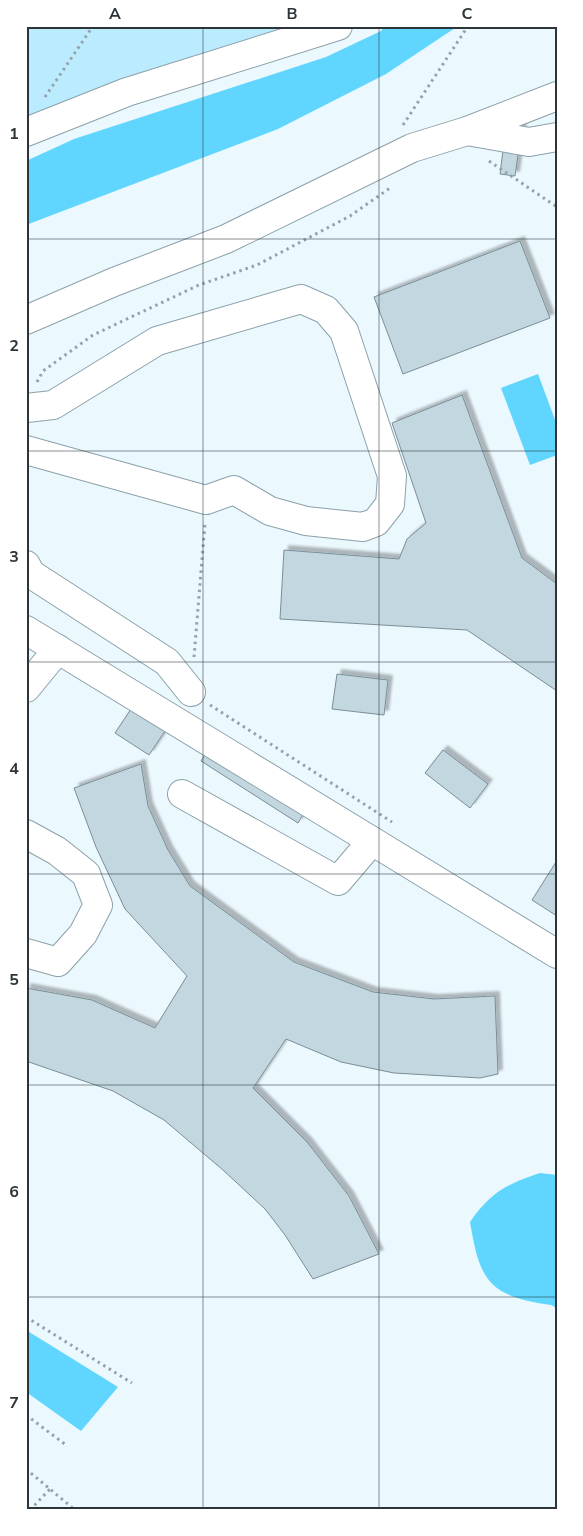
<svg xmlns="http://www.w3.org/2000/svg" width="583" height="1536" viewBox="0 0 583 1536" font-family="'Nunito Sans',sans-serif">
  <defs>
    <filter id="shadow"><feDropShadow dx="4.5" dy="-4.5" stdDeviation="1" flood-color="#0004"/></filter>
  </defs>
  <rect width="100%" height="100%" fill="#ebf8fe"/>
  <!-- green -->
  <polygon fill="#baebff" points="26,26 299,26 26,119"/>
  <!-- water -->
  <g fill="#60d6ff">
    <polygon points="385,26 458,26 386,74 278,129 26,225 26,161 74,139 326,57 381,31"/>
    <polygon points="538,374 557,425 557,455 530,465 501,388"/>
    <path d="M540,1173L557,1175V1308L551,1305C489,1296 480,1282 470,1222C491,1192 507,1184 540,1173Z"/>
    <polygon points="26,1330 118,1387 81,1431 26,1392"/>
  </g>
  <!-- building -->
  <g fill="#c2d7e0" stroke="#7a8e96" filter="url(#shadow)">
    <polygon points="509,103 525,105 515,176 500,174"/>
    <polygon points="520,241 550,318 403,374 374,297"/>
    <polygon points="462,395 522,558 557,584 557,691 467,630 280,619 284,550 399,559 407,539 426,523 392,423"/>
    <polygon points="337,674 388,680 384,715 332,709"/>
    <polygon points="135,703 169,725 149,755 115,733"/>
    <polygon points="210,746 307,808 298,823 201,761"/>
    <polygon points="443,750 488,784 470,808 425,773"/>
    <polygon points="141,764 148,806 168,850 190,886 294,962 373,992 434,999 495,996 498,1074 480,1078 394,1073 341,1062 286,1039 253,1088 307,1142 349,1196 379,1254 313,1279 285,1235 265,1209 223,1170 164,1120 113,1091 26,1061 26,988 92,1000 155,1028 187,976 125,909 96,847 74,788"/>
    <polygon points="556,862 557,862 557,916 532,900"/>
  </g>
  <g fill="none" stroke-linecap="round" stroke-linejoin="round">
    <!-- minor casing -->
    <g stroke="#8ca1a9" stroke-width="30">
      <g id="minor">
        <polyline points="467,131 529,142 557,137"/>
        <polyline points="26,132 127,92 338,26"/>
        <polyline points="26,320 114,282 226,239 412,148 467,131 557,96"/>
        <polyline points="26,408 53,405 157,341 301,299 326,310 344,331 392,476 390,504 376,522 363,527 306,521 270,511 234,490 206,500 26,450"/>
        <polyline points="26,565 31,574 167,662 191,692"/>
        <polyline points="26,630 372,841 338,881 182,794"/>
        <polyline points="26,688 58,649"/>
        <polyline points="26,834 57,851 86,874 98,905 83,934 58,962 26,953"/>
        <polyline points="372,841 557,954"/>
      </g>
    </g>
    <!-- path -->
    <g stroke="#97a2a7" stroke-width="3" stroke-dasharray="2.5 4" stroke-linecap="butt">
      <polyline points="45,97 93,26"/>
      <polyline points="403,125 468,26"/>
      <polyline points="489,161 557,207"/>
      <polyline points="37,382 43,371 93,335 199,285 257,265 350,216 390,188"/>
      <polyline points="555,503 557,503"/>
      <polyline points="194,657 205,523"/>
      <polyline points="210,705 392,822"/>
      <polyline points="26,1317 132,1383"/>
      <polyline points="26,1415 66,1445"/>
      <polyline points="26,1469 75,1510"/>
      <polyline points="30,1510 50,1489"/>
    </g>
    <!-- minor -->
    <use href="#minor" stroke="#fff" stroke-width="28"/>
  </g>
  <!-- grid -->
  <path fill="none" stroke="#2d3539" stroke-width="1" stroke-opacity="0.55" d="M203,26V1510M379,26V1510M26,239H557M26,451H557M26,662H557M26,874H557M26,1085H557M26,1297H557"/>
  <!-- border -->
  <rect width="583" height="1536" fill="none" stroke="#ffffff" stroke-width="55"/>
  <rect x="28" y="28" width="528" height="1480" fill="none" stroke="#2d3539" stroke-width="2"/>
  <g font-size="16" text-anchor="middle" font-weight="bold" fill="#2d3539">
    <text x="115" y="19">A</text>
    <text x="292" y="19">B</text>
    <text x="467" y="19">C</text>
    <text x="14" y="139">1</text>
    <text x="14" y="351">2</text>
    <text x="14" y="562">3</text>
    <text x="14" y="774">4</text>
    <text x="14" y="985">5</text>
    <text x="14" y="1197">6</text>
    <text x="14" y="1408">7</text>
  </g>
</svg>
